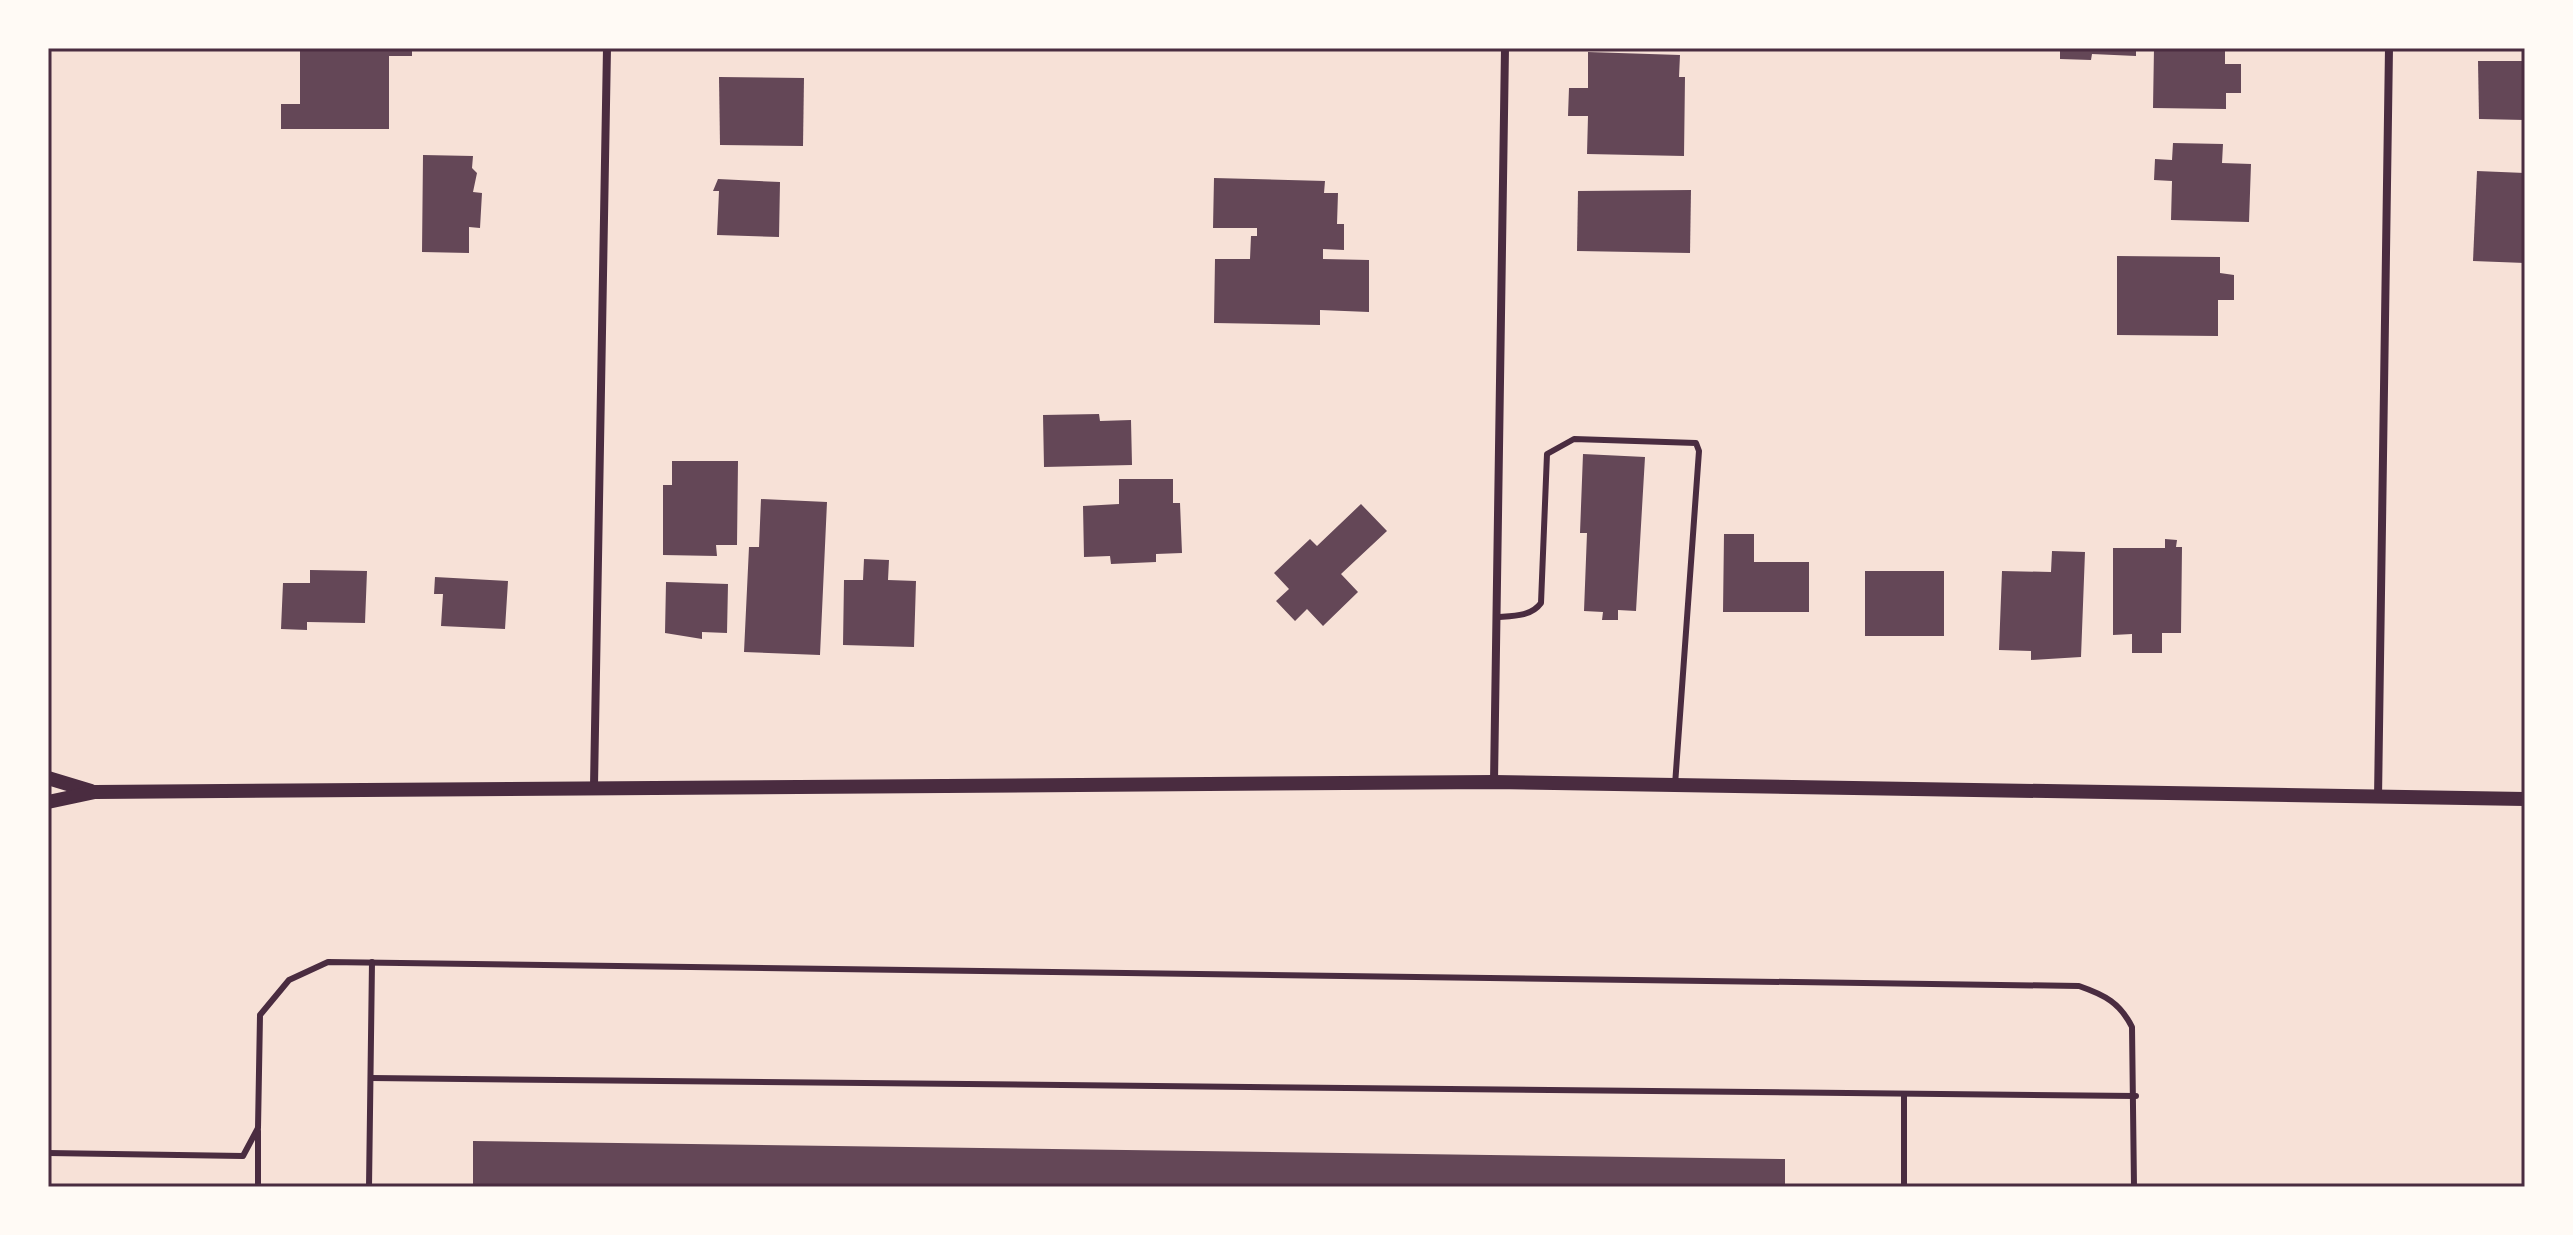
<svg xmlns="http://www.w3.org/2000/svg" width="2573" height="1235" viewBox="0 0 2573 1235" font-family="'Fira Sans',sans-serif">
  <rect width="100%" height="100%" fill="#f7e1d7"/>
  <!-- building -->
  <g fill="#644757">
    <polygon points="300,48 412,48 412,56 389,56 389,129 281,129 281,104 300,104"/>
    <polygon points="2060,48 2136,48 2136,56 2092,54 2091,60 2060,59"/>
    <polygon points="2154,48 2225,48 2225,64 2241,64 2241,93 2226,93 2226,109 2153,108"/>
    <polygon points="1588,52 1680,55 1679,77 1685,77 1684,156 1587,154 1588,116 1568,116 1569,88 1588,88"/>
    <polygon points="2478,61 2525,61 2525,120 2479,119"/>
    <polygon points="719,77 804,78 803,146 720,145"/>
    <polygon points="2173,143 2223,144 2222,163 2251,164 2249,222 2171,220 2172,181 2154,180 2155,159 2172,160"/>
    <polygon points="423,155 473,156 472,168 477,173 473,192 482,193 480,228 469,227 469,253 422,252"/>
    <polygon points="2477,171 2525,173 2525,263 2473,261"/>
    <polygon points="1214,178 1325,181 1324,193 1338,193 1337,224 1344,224 1344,250 1323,249 1323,259 1369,260 1369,312 1320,310 1320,325 1214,323 1215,259 1250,259 1251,236 1257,236 1257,228 1213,228"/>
    <polygon points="718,179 780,182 779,237 717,235 719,191 713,191"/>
    <polygon points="1691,190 1690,253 1577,251 1578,191"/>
    <polygon points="2117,256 2220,257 2220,273 2234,275 2234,300 2218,300 2218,336 2117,335"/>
    <polygon points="1099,414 1100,421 1131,420 1132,465 1044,467 1043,415"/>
    <polygon points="1583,454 1645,457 1636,611 1618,610 1618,620 1602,620 1603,612 1584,611 1587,533 1580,533"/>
    <polygon points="672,461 738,461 737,545 716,545 717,556 663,555 663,485 672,485"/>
    <polygon points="1119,479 1173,479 1173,503 1180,503 1182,553 1156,554 1156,562 1111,564 1110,556 1084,557 1083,506 1119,504"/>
    <polygon points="761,499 827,502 820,655 744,652 749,547 759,547"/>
    <polygon points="1361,504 1387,531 1341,574 1358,592 1323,626 1307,609 1295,621 1276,601 1289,589 1274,573 1310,539 1317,546"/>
    <polygon points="1724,534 1754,534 1754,562 1809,562 1809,612 1723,612"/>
    <polygon points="2165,539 2177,540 2176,547 2182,547 2181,633 2162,633 2162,653 2132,653 2132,634 2113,635 2113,548 2165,548"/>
    <polygon points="2052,551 2085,552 2081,657 2031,660 2031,651 1999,650 2002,571 2051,572"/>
    <polygon points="864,559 889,560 888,580 916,581 914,647 843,645 844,580 863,580"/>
    <polygon points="310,570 367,571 365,623 307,622 307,630 281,629 283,583 310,583"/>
    <rect x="1865" y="571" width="79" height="65"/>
    <polygon points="435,577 508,581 505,629 441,626 443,594 434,594"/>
    <polygon points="666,582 728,584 727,633 702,632 702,639 665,633"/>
    <polygon points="473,1141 1785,1159 1785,1187 473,1187"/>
  </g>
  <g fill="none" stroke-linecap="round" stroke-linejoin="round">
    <!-- service -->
    <g stroke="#4a2c40" stroke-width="6">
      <path d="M1497,617C1512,616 1531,617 1541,603L1547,454L1574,439L1696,443L1699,451L1675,785"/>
      <polyline points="371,1078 2136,1096"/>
      <polyline points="1904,1094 1904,1187"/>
      <path d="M48,1153L243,1156L258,1128L260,1015L289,980L328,962L2079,986C2105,995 2120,1003 2132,1027L2134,1187"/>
      <polyline points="258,1187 258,1131"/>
      <polyline points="369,1187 372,962"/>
    </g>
    <!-- minor -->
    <g stroke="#4a2c40" stroke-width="8">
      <polyline points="1494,782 1505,48"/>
      <polyline points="594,786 607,48"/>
      <polyline points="2378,798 2389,48"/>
    </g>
    <!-- tertiary -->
    <g stroke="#4a2c40" stroke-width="14">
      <polyline points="48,778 91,791"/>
      <polyline points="48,802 95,792 1494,782 2525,799"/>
    </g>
  </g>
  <!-- border -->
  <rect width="2573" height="1235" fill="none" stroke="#fffaf5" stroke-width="100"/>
  <rect x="50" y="50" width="2473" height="1135" fill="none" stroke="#4a2c40" stroke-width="3"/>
</svg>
